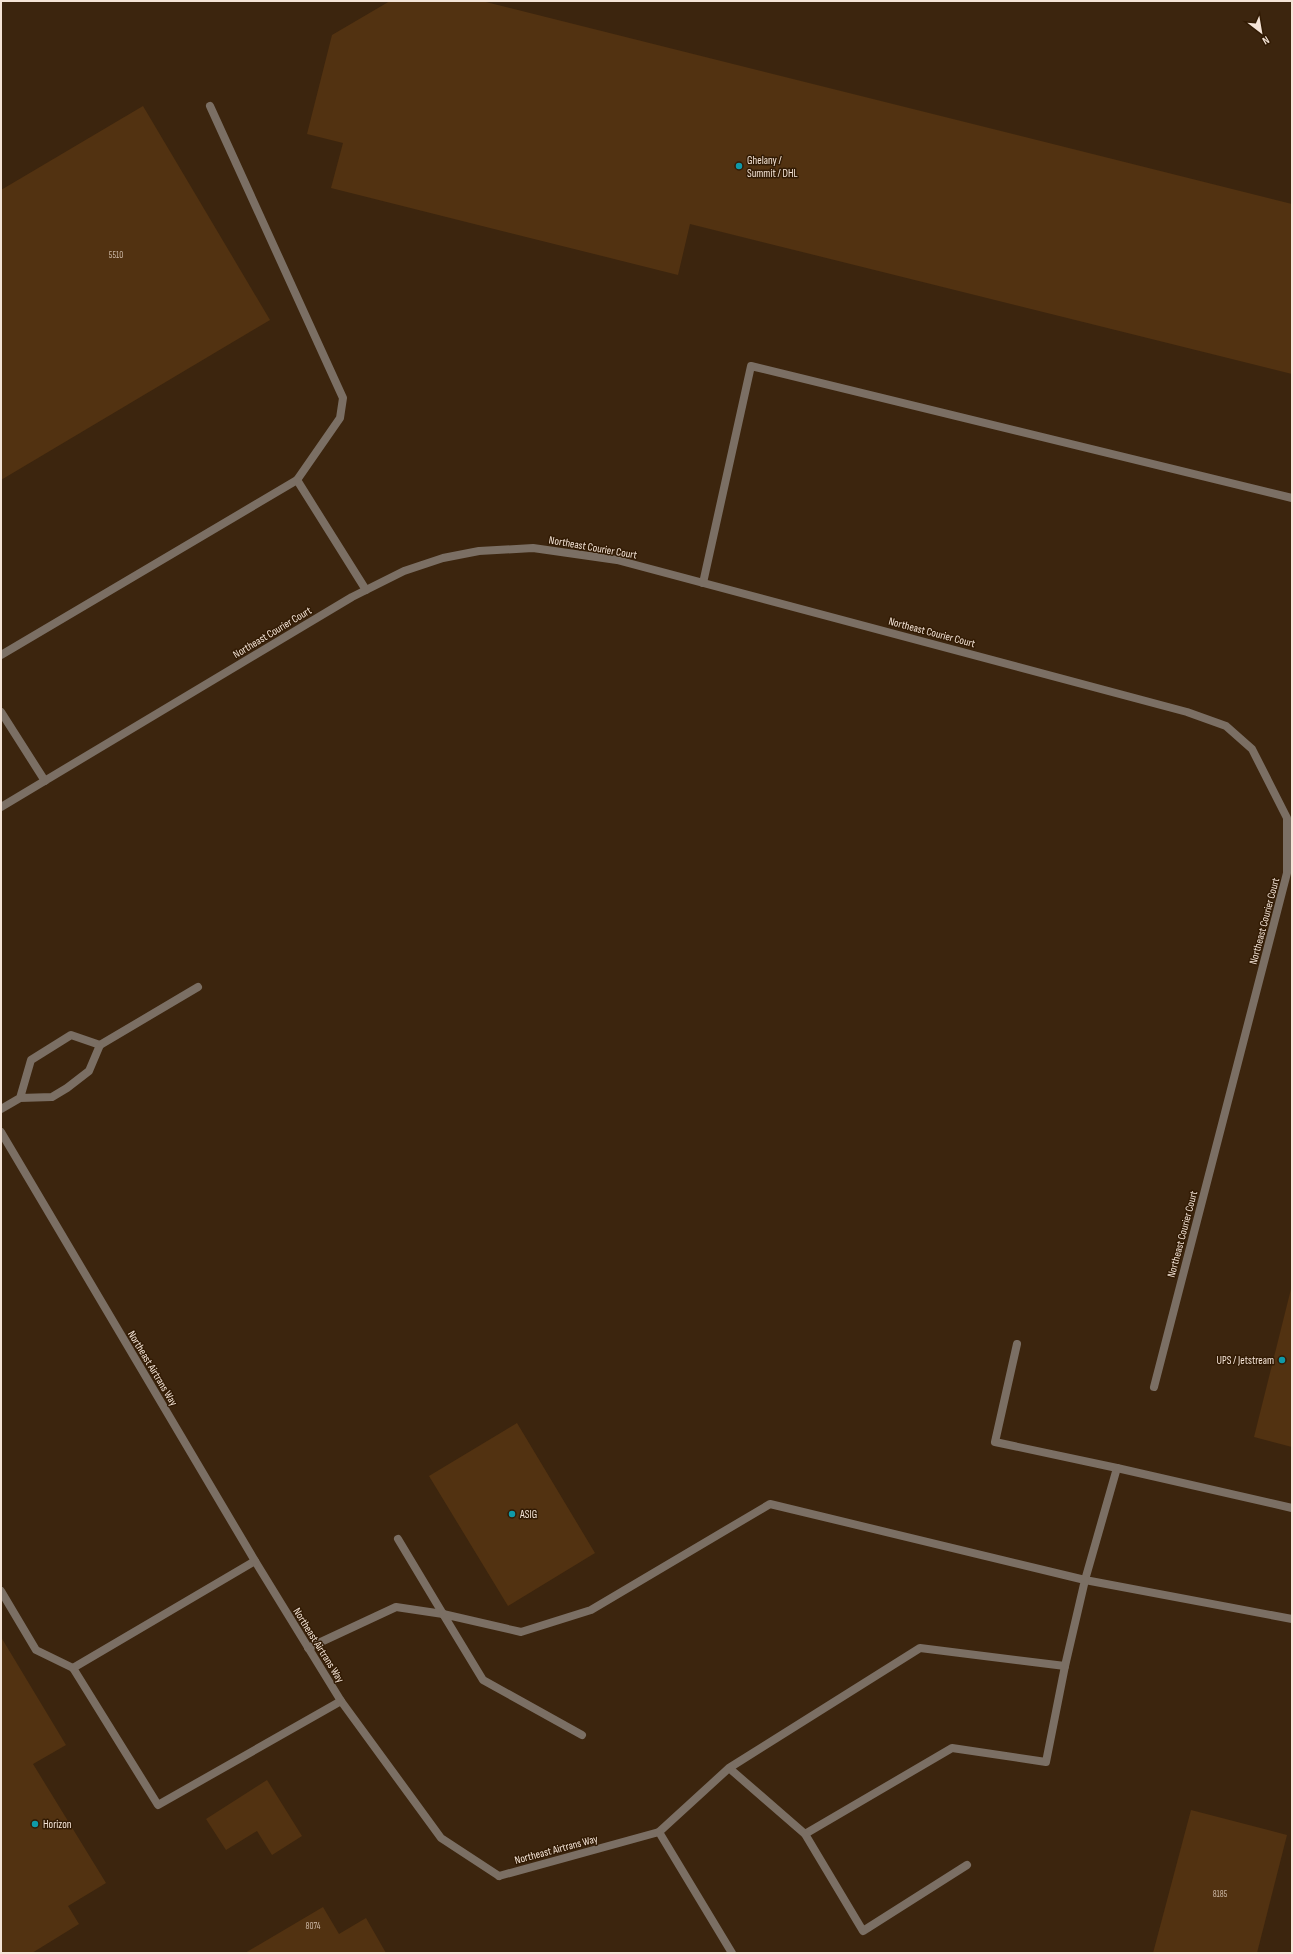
<svg xmlns="http://www.w3.org/2000/svg" width="1293" height="1954" viewBox="0 0 1293 1954" font-family="'Sofia Sans Condensed',sans-serif">
  <rect width="100%" height="100%" fill="#3c250e"/>
  <!-- building -->
  <g fill="#523211">
    <polygon points="390,1 482,1 1292,204 1292,374 690,224 678,275 331,188 343,143 307,134 332,35"/>
    <polygon points="143,106 270,320 1,480 1,190"/>
    <polygon points="1292,1285 1292,1447 1254,1437"/>
    <polygon points="517,1423 595,1553 508,1606 429,1476"/>
    <polygon points="1,1637 66,1745 33,1764 106,1883 68,1906 79,1924 32,1953 1,1953"/>
    <polygon points="267,1780 302,1836 272,1855 257,1831 226,1850 206,1819"/>
    <polygon points="1191,1810 1287,1835 1257,1953 1153,1953"/>
    <polygon points="323,1907 339,1934 366,1918 386,1953 245,1953"/>
  </g>
  <g fill="none" stroke-linecap="round" stroke-linejoin="round">
    <!-- service -->
    <g stroke="#7b6f64" stroke-width="8">
      <polyline points="210,106 343,398 340,418 297,480"/>
      <polyline points="703,583 751,366 1292,498"/>
      <polyline points="1,655 297,480 366,590"/>
      <polyline points="1,712 45,781"/>
      <polyline points="1,807 352,597 404,571 443,558 479,551 533,548 617,560 1187,712 1226,726 1252,749 1287,818 1287,873 1154,1387"/>
      <polyline points="100,1045 198,987"/>
      <polyline points="1,1109 20,1098 52,1097 67,1088 89,1071 100,1045 71,1035 31,1060 20,1098"/>
      <polyline points="1017,1344 995,1442 1117,1468 1085,1580 1292,1619"/>
      <polyline points="1117,1468 1292,1508"/>
      <polyline points="398,1539 443,1614"/>
      <polyline points="1,1591 36,1650 73,1668 158,1805 341,1701"/>
      <polyline points="308,1648 396,1607 443,1614"/>
      <polyline points="73,1668 255,1561"/>
      <polyline points="582,1735 483,1680 443,1614 521,1632 591,1610 770,1504 1085,1580 1065,1666"/>
      <polyline points="659,1832 729,1768 920,1648 1065,1666 1046,1762 952,1748 805,1834 729,1768"/>
      <polyline points="805,1834 863,1931 967,1865"/>
      <polyline points="499,1876 659,1832 732,1953"/>
    </g>
    <!-- minor -->
    <polyline stroke="#7b6f64" stroke-width="8" points="1,1132 255,1561 341,1701 441,1838 499,1876"/>
  </g>
  <!-- markers -->
  <g fill="#0f9aa8" stroke="#321b04" stroke-width="1.5">
    <circle cx="739" cy="166" r="4"/>
    <circle cx="1282" cy="1360" r="4"/>
    <circle cx="512" cy="1514" r="4"/>
    <circle cx="35" cy="1824" r="4"/>
  </g>
  <g text-anchor="middle" stroke-width="3" stroke-linejoin="round" paint-order="stroke">
    <!-- number labels -->
    <g font-size="9" fill="#ccb8a6">
      <text x="116" y="258">5510</text>
      <text x="1220" y="1897">8185</text>
      <text x="313" y="1929">8074</text>
    </g>
    <!-- poi labels -->
    <g font-size="11" fill="#f4e4d7" stroke="#321b04" text-anchor="start">
      <text x="747" y="164">Ghelany /<tspan x="747" dy="13">Summit / DHL</tspan></text>
      <text x="1274" y="1364" text-anchor="end">UPS / Jetstream</text>
      <text x="520" y="1518">ASIG</text>
      <text x="43" y="1828">Horizon</text>
    </g>
    <!-- street labels -->
    <g font-size="11" fill="#f4e4d7" stroke="#321b04">
      <text transform="translate(593 547) rotate(10)" y="4">Northeast Courier Court</text>
      <text transform="translate(272 632) rotate(-31)" y="4">Northeast Courier Court</text>
      <text transform="translate(932 632) rotate(15)" y="4">Northeast Courier Court</text>
      <text transform="translate(1264 921) rotate(-75)" y="4">Northeast Courier Court</text>
      <text transform="translate(1182 1234) rotate(-75)" y="4">Northeast Courier Court</text>
      <text transform="translate(153 1368) rotate(59)" y="4">Northeast Airtrans Way</text>
      <text transform="translate(319 1645) rotate(58)" y="4">Northeast Airtrans Way</text>
      <text transform="translate(556 1849) rotate(-15)" y="4">Northeast Airtrans Way</text>
    </g>
  </g>
  <!-- border -->
  <rect width="1293" height="1954" fill="none" stroke="#f4e4d7" stroke-width="4"/>
  <!-- north arrow -->
  <g transform="translate(1261 32) rotate(149)" stroke="#321b04" stroke-width="3" paint-order="stroke">
  <path d="M0-3L7 15L0 10L-7 15Z" fill="#f4e4d7"/>
  <text y="-6" font-size="11" font-weight="bold" text-anchor="middle" fill="#f4e4d7">N</text>
  </g>
</svg>
